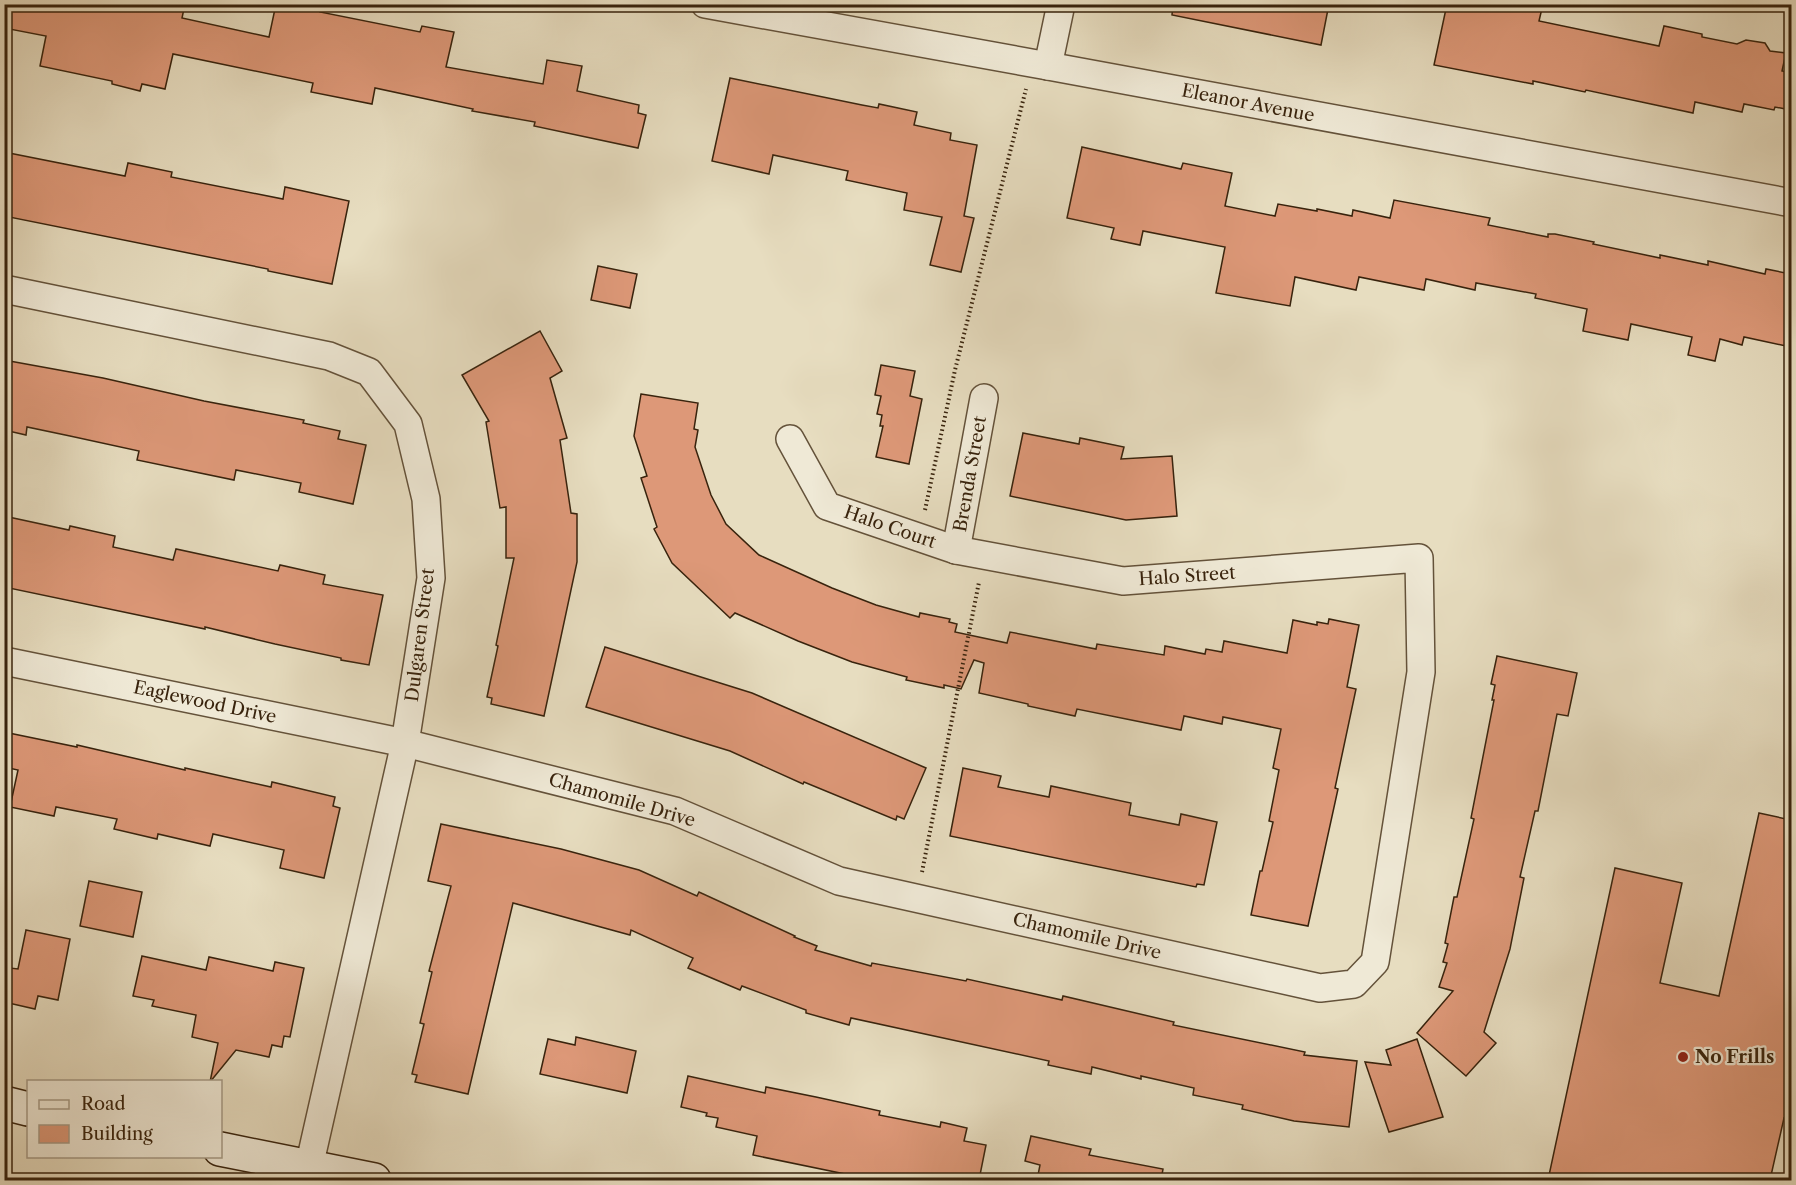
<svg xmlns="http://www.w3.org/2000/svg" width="1796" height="1185" viewBox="0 0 1796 1185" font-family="'Libre Caslon Text',serif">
  <rect width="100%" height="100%" fill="#e7ddc0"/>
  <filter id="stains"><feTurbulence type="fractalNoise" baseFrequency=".00333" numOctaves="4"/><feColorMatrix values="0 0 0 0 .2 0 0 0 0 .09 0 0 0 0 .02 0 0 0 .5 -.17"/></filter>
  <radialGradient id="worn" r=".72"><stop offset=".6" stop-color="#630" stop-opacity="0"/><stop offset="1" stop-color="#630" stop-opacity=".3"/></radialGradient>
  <!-- building -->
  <g fill="#dd9878" stroke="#38230d" stroke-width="1.5">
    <polygon points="4,4 185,4 182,18 269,37 276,4 321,4 320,12 420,32 422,26 454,32 446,67 543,84 547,60 582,66 577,91 639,105 638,113 646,115 638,148 534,126 535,122 472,111 473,109 375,88 372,104 311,92 313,83 173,54 165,89 142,84 140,91 112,84 112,81 40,66 46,36 4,28"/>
    <polygon points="1173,4 1329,4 1321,45 1172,15"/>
    <polygon points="1447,4 1543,4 1539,21 1659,46 1664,26 1702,34 1702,37 1737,44 1746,40 1765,43 1770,51 1786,53 1782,71 1791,73 1791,110 1775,107 1774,110 1744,104 1742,112 1695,102 1693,113 1586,90 1585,92 1533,81 1533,84 1434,65"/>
    <polygon points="730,78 862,105 878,108 879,104 917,112 914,125 951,133 950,140 977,145 964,216 974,218 961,272 930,265 942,217 904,210 907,193 846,180 848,171 773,155 769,174 712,161"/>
    <polygon points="1082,147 1181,169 1183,163 1232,173 1225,206 1275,216 1278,204 1317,211 1317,209 1352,216 1353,210 1390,218 1394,200 1490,218 1488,225 1548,237 1548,234 1555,234 1594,242 1593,244 1660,258 1660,255 1708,265 1708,261 1765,274 1766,269 1791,274 1791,347 1744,337 1742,345 1720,339 1715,361 1688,355 1692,337 1631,324 1628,340 1583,331 1587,309 1535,298 1536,294 1476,283 1475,290 1426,279 1424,290 1359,277 1356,290 1295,277 1290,306 1216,293 1225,247 1143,231 1140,245 1111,239 1114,228 1067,218"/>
    <polygon points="4,152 125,176 128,163 172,172 171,177 283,199 285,187 349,201 332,284 268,271 268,269 4,216"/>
    <polygon points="598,266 637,274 630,308 591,300"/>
    <polygon points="540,331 562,371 550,378 567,438 560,440 571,513 577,514 577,562 544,716 491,704 492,698 487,697 498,646 496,645 514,558 506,558 506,507 500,508 486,422 489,421 462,375"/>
    <polygon points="4,360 103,378 204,401 304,420 303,423 340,431 338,439 366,445 353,504 299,492 301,483 236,470 234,480 137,460 139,451 70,436 27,427 26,435 4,430"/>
    <polygon points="881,365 915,371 910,396 922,399 909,464 876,457 883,426 880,426 882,415 877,414 881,396 875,395"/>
    <polygon points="641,394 698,403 694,429 698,430 695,447 711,495 726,524 759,555 832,588 876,605 919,617 920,613 950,619 949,622 957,624 955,632 1007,643 1010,632 1096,649 1097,644 1164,655 1165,646 1205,654 1206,649 1222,652 1224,641 1287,653 1293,620 1317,625 1317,622 1328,624 1329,619 1359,625 1347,687 1356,689 1335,788 1338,789 1308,926 1251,915 1260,871 1262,871 1273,822 1269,821 1279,770 1273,768 1281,729 1223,717 1222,724 1184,716 1181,730 1077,709 1075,716 1028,706 1028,704 979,693 984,663 974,660 961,689 944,685 944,688 906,680 907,677 852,662 798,641 735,613 730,618 672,563 654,529 657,527 641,478 647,476 634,436"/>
    <polygon points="1023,433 1079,444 1080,438 1124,447 1121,459 1172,456 1177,516 1126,520 1010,496"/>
    <polygon points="4,516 69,530 70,526 115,536 113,547 173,560 176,549 278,571 280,565 325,575 323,584 383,595 369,665 341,660 341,658 275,644 205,627 205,629 4,587"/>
    <polygon points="605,647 752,693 926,768 904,819 897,816 896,820 804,782 803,784 730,751 586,707"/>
    <polygon points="1497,656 1577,673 1568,716 1557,714 1538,811 1535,811 1520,877 1524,878 1510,949 1484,1032 1496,1043 1466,1076 1417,1033 1453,991 1439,987 1447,963 1443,962 1448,944 1445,943 1454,897 1457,897 1474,819 1471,818 1494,700 1492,700 1495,685 1491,684"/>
    <polygon points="4,732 77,747 77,745 185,770 185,768 271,787 272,782 335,797 333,806 340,808 324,878 280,868 284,850 213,834 210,846 158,834 157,839 114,829 117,819 56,807 54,816 10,807 18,770 4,767"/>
    <polygon points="963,768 1001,776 998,787 1049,797 1051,786 1131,803 1129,815 1179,825 1181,814 1217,822 1204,885 1197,884 1196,887 950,836"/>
    <polygon points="1759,813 1791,820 1791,1120 1784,1118 1770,1180 1548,1180 1615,868 1682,883 1660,983 1719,996"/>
    <polygon points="441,824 561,849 639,870 697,896 699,892 749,915 795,936 794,937 817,946 815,950 871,966 872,963 966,981 967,979 1062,1000 1063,996 1174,1022 1173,1025 1305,1052 1304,1055 1357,1061 1349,1127 1294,1121 1242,1109 1243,1105 1193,1095 1194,1088 1141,1076 1141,1079 1092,1067 1091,1074 1048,1065 1049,1061 851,1018 849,1025 806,1013 806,1010 742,986 740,990 688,968 693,958 631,930 630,935 513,903 468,1094 415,1082 417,1075 412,1074 424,1024 420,1023 432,972 429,971 451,886 428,881"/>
    <polygon points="89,881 142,892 133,937 80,926"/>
    <polygon points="26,930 70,939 58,1000 38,996 35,1009 4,1002 10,968 18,969"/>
    <polygon points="142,956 206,970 209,957 273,971 275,962 304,968 290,1037 284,1036 282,1047 272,1045 269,1057 236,1050 210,1082 218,1043 192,1037 196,1015 152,1006 154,1000 133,996"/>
    <polygon points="576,1037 636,1051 627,1093 540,1074 548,1039 575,1045"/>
    <polygon points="1417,1039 1443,1117 1389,1132 1365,1062 1391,1065 1386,1050"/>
    <polygon points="688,1076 765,1093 766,1087 816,1097 880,1111 879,1115 940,1127 941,1122 967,1128 964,1141 986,1145 979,1180 874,1180 753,1155 757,1136 716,1127 718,1118 706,1116 707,1113 681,1107"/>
    <polygon points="1031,1136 1091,1149 1089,1155 1163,1169 1161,1180 1037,1180 1040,1165 1025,1161"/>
  </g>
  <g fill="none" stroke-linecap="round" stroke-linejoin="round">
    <!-- minor casing -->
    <g stroke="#64523a" stroke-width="30">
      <g id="minor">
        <polyline points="705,4 1048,66 1792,203"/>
        <polyline points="1048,66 1061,4"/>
        <polyline points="4,289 329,356 369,372 408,424 426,499 431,578 405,743 306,1180"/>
        <polyline points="956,550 984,398"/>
        <polyline points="4,661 405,743 675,811 839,881 1320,988 1354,984 1375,962 1421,672 1419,558 1123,581 956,550 827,506 790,439"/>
      </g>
    </g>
    <!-- secondary casing -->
    <g stroke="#38230d" stroke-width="36">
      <g id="secondary">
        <polyline points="4,1103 28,1109"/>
        <polyline points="220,1149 374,1180"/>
      </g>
    </g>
    <!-- path -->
    <g stroke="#38230d" stroke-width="4" stroke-dasharray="1.5 3" stroke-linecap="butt">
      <polyline points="925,510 955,370 1026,89"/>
      <polyline points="922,872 979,582"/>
    </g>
    <!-- minor -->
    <use href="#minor" stroke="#efe9d6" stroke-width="27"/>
    <!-- secondary -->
    <use href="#secondary" stroke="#efe9d6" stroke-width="33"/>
  </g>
  <!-- markers -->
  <circle fill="#8f2418" stroke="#efe9d6" stroke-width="2" cx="1683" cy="1057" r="6"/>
  <g text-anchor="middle" stroke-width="4.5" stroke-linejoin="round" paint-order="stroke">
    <!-- street labels -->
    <g font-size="18" fill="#38230d" stroke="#efe9d6">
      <text transform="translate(1248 103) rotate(11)" y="6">Eleanor Avenue</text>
      <text transform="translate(970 474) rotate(-80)" y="6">Brenda Street</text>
      <text transform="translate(890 527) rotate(19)" y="6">Halo Court</text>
      <text transform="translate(1187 576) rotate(-4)" y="6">Halo Street</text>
      <text transform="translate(420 635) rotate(-83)" y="6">Dulgaren Street</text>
      <text transform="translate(205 702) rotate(12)" y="6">Eaglewood Drive</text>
      <text transform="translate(622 800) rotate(16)" y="6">Chamomile Drive</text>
      <text transform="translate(1087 936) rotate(13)" y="6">Chamomile Drive</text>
    </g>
    <!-- poi labels -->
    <g font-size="18" font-weight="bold" fill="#38230d" stroke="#efe9d6" text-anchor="start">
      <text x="1695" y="1063">No Frills</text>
    </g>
  </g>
  <!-- margin -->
  <rect width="1796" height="1185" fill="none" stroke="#e7ddc0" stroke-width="24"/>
  <rect x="6" y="6" width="1784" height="1173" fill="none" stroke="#38230d" stroke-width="3"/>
  <rect x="12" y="12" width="1772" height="1161" fill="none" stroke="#38230d" stroke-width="1.5"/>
  <!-- legend -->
  <rect x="27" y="1080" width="195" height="78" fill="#efe9d6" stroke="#a69a86" stroke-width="1.5"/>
  <rect x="39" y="1100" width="30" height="9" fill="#efe9d6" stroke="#a69a86" stroke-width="1.5"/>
  <text x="81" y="1110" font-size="18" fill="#38230d">Road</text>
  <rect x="39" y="1125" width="30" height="18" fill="#dd9878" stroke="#a69a86" stroke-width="1.5"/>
  <text x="81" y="1140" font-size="18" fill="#38230d">Building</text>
  <rect width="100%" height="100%" filter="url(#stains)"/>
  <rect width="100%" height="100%" fill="url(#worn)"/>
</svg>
